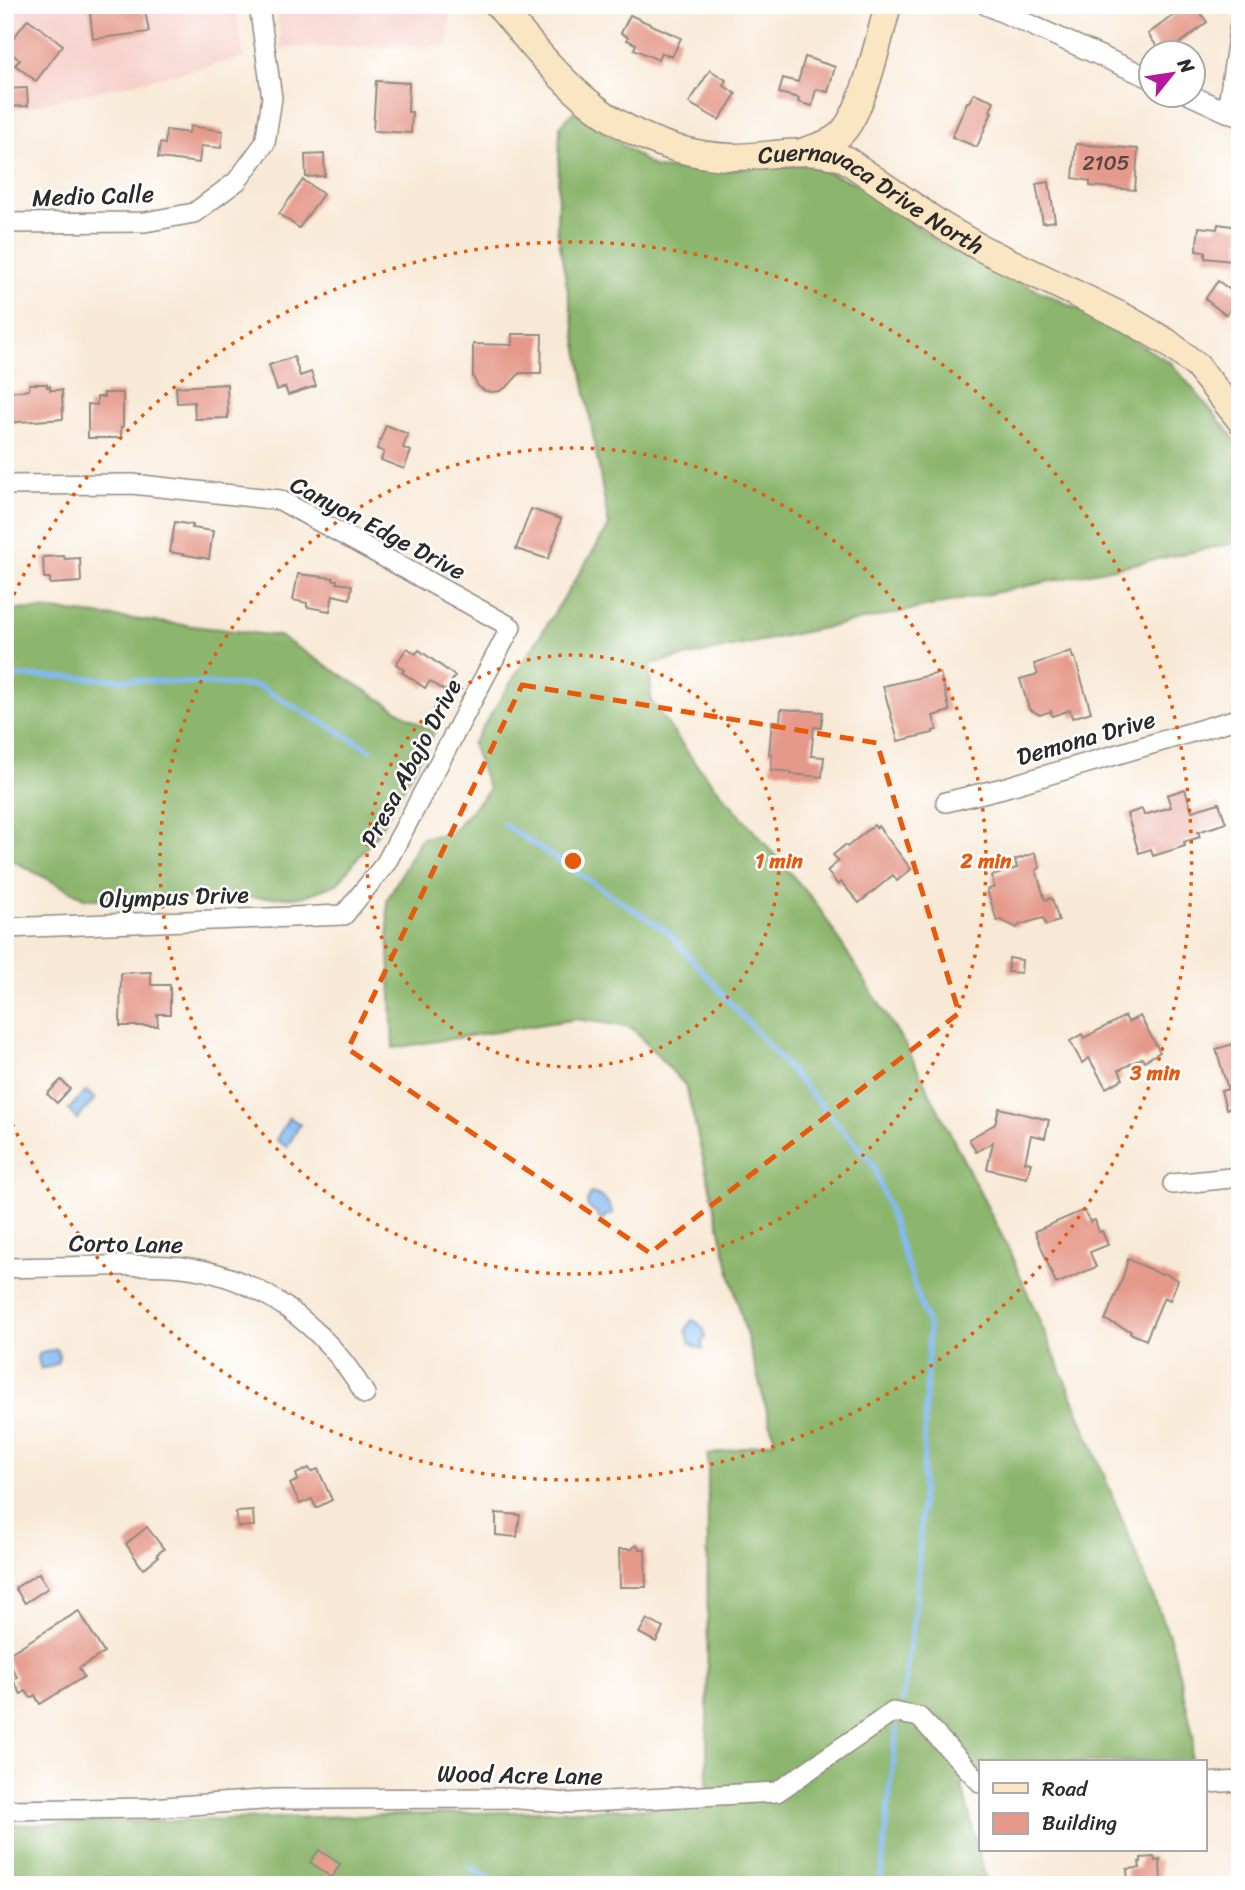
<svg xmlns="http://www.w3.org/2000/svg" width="1245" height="1890" viewBox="0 0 1245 1890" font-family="Sriracha,sans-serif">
  <rect width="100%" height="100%" fill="#fff"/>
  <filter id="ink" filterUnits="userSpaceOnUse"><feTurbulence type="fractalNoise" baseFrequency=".0143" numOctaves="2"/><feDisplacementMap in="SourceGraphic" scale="14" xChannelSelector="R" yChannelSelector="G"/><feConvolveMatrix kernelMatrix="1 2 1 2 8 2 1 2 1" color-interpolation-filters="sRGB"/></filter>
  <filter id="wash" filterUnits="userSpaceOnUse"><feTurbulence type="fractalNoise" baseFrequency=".00686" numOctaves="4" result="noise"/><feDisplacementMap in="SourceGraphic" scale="28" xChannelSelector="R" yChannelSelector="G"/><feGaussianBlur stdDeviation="1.57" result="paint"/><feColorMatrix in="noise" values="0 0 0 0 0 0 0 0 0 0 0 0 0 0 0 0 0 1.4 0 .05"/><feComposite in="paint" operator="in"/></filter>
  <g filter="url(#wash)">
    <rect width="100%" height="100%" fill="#f8e9d6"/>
    <!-- built -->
    <g fill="#f7d0cb">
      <polygon points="5,5 235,5 244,58 5,112"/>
      <polygon points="276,5 451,5 447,46 281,48"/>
    </g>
    <!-- forest -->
    <g fill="#8cb66d" stroke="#5c704c" stroke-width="2">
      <polygon points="574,111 655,168 708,171 806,164 861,185 942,245 1088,314 1171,363 1227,429 1240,447 1240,542 650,664 651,701 696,764 816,903 907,1048 1009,1250 1076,1406 1172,1643 1194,1739 1190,1762 981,1762 981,1771 962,1786 987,1885 5,1885 5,1825 707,1807 708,1455 775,1441 731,1277 686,1086 631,1027 576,1019 393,1048 387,900 421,838 451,833 489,790 472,744 609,526 557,229 560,126"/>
      <polygon points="5,609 54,610 279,636 434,733 378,833 337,884 302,897 86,899 5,857"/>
    </g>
    <!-- water -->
    <g fill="#83baf3" stroke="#57728f" stroke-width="2">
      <polygon points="86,1091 95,1099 77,1119 68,1110"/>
      <polygon points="289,1117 300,1124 287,1147 276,1140"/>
      <path d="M591,1193C604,1196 608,1201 613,1213L608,1216L605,1215L604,1221H601L597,1213L588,1207L587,1202Z"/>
      <path d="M692,1320L697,1322L704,1330L705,1338L702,1343L703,1349C691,1348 689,1341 686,1330Z"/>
      <path d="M57,1349C64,1365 54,1365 41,1369L38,1359L39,1354Z"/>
    </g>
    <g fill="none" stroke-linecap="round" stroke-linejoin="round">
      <!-- stream -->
      <g stroke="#83baf3" stroke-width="5">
        <polyline points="5,676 65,677 258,686 371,750"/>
        <polyline points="503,824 668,932 873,1164 929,1328 918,1587 902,1702"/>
        <polyline points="471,1868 503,1885"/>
        <polyline points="880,1885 897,1728"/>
      </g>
    </g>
    <g id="blocks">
      <!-- building -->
      <g fill="#e5998a">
        <polygon points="89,5 144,5 149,32 93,39"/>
        <polygon points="1187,5 1195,5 1207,22 1169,52 1161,52 1148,34"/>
        <polygon points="630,15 681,38 672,57 661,52 658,60 634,49 636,44 627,40 628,37 621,33"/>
        <polygon points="28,19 63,45 36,81 15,65 20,60 5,49"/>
        <polygon points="805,57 835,67 828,92 816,89 812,106 798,102 799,98 779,93 783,78 798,82"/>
        <polygon points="710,70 726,80 723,85 736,94 719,120 689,103"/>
        <polygon points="376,81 409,83 408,112 412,112 411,133 373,131"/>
        <polygon points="27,88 28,106 5,107 5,89"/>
        <polygon points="974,93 994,101 990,111 992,112 977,147 952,137 967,102 969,102"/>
        <polygon points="190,126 223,131 221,148 201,146 199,163 158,158 160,143 165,144 166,130 189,133"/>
        <polygon points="1076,144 1138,149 1135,190 1090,186 1090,181 1073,178"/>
        <polygon points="324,154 325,176 306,177 305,155"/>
        <polygon points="303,180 323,194 299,228 279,214"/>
        <polygon points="1049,182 1055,221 1043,223 1036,184"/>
        <polygon points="1218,224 1240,227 1240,262 1205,258 1205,252 1196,251 1199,227 1217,229"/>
        <polygon points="1218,281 1240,297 1226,315 1205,299"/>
        <polygon points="512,334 542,334 541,373 520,373 508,386 500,391 493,392 485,391 478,386 473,377 473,344 512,345"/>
        <polygon points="294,357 300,376 311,372 316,386 288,395 285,387 277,390 269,365"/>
        <polygon points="29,384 47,384 47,387 50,386 50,390 62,390 63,419 5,423 5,402 9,402 8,392 29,390"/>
        <polygon points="227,384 228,418 195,419 194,402 177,403 176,387"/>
        <polygon points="104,393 123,393 123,427 121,427 121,438 88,438 88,404 97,405 97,397 104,397"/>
        <polygon points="386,425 408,434 403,448 411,451 404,469 381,460 384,452 377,449"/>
        <polygon points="531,509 561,519 557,532 558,533 548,559 516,549"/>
        <polygon points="175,522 193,525 192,528 213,531 209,559 170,552"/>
        <polygon points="64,556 65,559 80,558 81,582 50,584 50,578 44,578 43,557"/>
        <polygon points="298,574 333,578 333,580 337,580 337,583 352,585 350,599 333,595 330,611 307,607 307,603 293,600"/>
        <polygon points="407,648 416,654 419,650 455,676 445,691 430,681 425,688 402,672 404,670 396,664"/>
        <polygon points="1071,651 1073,658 1075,658 1091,712 1072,718 1070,710 1052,716 1051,711 1040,715 1029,709 1020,679 1038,674 1034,664"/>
        <polygon points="940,673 950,711 933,716 937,730 933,731 933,733 898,741 883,686"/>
        <polygon points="781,709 823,712 821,728 814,727 811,756 824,757 822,777 791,774 791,772 771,770 772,754 769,754 772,721 780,722"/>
        <polygon points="1185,789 1192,811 1219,803 1226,823 1198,832 1200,837 1184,842 1185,846 1153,856 1151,849 1139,853 1127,814 1142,809 1144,815 1171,807 1167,795"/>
        <polygon points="874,825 876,828 878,826 911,869 897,881 893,875 859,903 841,882 838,885 827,871 839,861 833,855 845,845 847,847"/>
        <polygon points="1035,853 1040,868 1036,870 1045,900 1052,898 1059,921 1046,925 1043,918 1019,925 1017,928 1001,920 997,921 987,890 994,887 992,876 1017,868 1015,860"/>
        <polygon points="1009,958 1022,960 1021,973 1008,972"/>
        <polygon points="151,972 151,985 170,985 170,1014 157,1014 158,1026 120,1026 121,973"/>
        <polygon points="1125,1016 1128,1022 1140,1016 1160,1052 1144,1061 1142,1058 1119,1070 1123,1079 1106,1088 1089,1058 1082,1063 1070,1041 1082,1034 1084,1038"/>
        <polygon points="1233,1044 1233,1046 1240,1044 1240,1117 1236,1118 1233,1107 1226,1109 1221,1091 1228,1089 1216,1049"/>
        <polygon points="61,1080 70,1089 57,1103 47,1094"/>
        <polygon points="999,1108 1049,1120 1045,1138 1031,1135 1025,1162 1031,1163 1027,1178 987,1169 993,1142 976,1152 969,1139 995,1124"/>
        <polygon points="1084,1210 1090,1222 1095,1220 1099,1232 1102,1231 1108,1245 1090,1252 1096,1267 1056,1284 1035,1231"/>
        <polygon points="1128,1259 1160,1274 1164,1273 1178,1280 1170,1300 1164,1297 1146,1340 1130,1333 1131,1331 1105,1320 1122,1280"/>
        <polygon points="309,1468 311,1472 318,1469 332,1500 316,1508 312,1499 300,1504 290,1484 298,1480 296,1474"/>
        <polygon points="253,1511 254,1526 238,1527 236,1512"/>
        <polygon points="496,1513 520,1515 517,1537 496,1535"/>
        <polygon points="147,1527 164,1549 157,1554 158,1557 143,1569 126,1544"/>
        <polygon points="636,1545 640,1549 645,1549 646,1587 620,1587 619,1549 632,1549"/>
        <polygon points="39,1573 48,1588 25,1603 15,1588"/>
        <polygon points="79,1611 104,1653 79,1668 84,1677 40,1704 35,1695 31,1698 26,1691 21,1694 13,1680 17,1677 5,1656"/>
        <polygon points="647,1619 663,1628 656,1642 639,1633"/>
        <polygon points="319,1850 340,1864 332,1878 310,1862"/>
        <polygon points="1154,1857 1155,1861 1160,1860 1161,1885 1128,1885 1127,1869 1140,1868 1139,1862 1141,1862 1141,1858"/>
      </g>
    </g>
  </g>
  <g filter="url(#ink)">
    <use href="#blocks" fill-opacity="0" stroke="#928a80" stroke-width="2"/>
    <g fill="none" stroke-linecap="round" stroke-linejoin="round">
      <!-- street casing -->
      <g stroke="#928a80" stroke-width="22">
        <g id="street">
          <polyline points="986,5 1150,78"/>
          <polyline points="1188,94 1227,112 1239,115"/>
          <polyline points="1227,112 1240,24"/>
          <polyline points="5,223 145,222 194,213 237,181 265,143 272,98 259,5"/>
          <polyline points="5,485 132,484 280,500 511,627 386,863 344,915 5,928"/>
          <polyline points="946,802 1003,788 1240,718"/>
          <polyline points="1173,1184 1240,1177"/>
          <path d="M5,1268C37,1267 70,1267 102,1266C129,1265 156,1264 182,1267C261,1276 326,1328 365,1394"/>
          <polyline points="1205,1783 1240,1781"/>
          <polyline points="5,1810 151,1808 275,1799 507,1798 569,1803 777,1792 893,1712 919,1717 981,1783"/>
        </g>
      </g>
      <!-- secondary casing -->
      <g stroke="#928a80" stroke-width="29">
        <g id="secondary">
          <path id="s1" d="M498,5C552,68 591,123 675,148C693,153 713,157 733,157C772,157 806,145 845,159L941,225L981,248L1126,318L1167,342L1197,366L1240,420"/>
          <path d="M807,150C817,147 828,144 837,137C862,120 879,37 888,5"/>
        </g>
      </g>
      <!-- street -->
      <use href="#street" stroke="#fff" stroke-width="19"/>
      <!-- secondary -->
      <use href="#secondary" stroke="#fbe6c4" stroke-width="26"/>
    </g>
  </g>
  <!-- marked area -->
  <path fill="none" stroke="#e8590c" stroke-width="5" stroke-dasharray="14 9" stroke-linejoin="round" d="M522,685L877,743L959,1013L650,1253L348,1049Z"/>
  <!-- distance rings -->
  <g fill="none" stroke="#e8590c" stroke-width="3.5" stroke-dasharray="3.5 7">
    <circle cx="573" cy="861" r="206"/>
    <circle cx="573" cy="861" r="413"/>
    <path d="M5 614A619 619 0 1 1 5 1108"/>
  </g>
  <g text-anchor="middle" stroke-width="5" stroke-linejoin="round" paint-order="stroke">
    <!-- number labels -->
    <g font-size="21" fill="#5a4643">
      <text x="1106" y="170">2105</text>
    </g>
    <!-- street labels -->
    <g font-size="24" fill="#2b2b2b" stroke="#fff">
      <text transform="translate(93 196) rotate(-2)" y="8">Medio Calle</text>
      <text dy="8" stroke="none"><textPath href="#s1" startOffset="441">Cuernavaca Drive North</textPath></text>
      <text transform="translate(378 528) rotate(28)" y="8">Canyon Edge Drive</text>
      <text transform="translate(1086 738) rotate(-16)" y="8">Demona Drive</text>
      <text transform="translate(411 763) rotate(-62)" y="8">Presa Abajo Drive</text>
      <text transform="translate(174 897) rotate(-2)" y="8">Olympus Drive</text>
      <text transform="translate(126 1244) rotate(1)" y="8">Corto Lane</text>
      <text transform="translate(520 1775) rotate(1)" y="8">Wood Acre Lane</text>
    </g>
  </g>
  <circle cx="573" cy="861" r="10" fill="#e8590c" stroke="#fff" stroke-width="3.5"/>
  <g font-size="21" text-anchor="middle" font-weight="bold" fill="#e8590c" stroke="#fff" stroke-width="5" stroke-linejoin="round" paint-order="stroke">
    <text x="779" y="868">1 min</text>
    <text x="986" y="868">2 min</text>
    <text x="1155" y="1080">3 min</text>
  </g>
  <!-- margin -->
  <rect width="1245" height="1890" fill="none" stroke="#fff" stroke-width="28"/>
  <!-- legend -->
  <rect x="979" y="1760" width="228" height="91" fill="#ffffff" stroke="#aaaaaa" stroke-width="2"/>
  <rect x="993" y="1783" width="35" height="10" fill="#fbe6c4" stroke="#aaaaaa" stroke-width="2"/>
  <text x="1042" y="1796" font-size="21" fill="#2b2b2b">Road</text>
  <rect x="993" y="1813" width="35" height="21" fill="#e5998a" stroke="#aaaaaa" stroke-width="2"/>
  <text x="1042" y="1830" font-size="21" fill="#2b2b2b">Building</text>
  <!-- north arrow -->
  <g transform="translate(1172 74) rotate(60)"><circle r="33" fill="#ffffff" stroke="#aaaaaa" stroke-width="2"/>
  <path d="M0-5L12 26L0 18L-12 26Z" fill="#b5179e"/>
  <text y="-10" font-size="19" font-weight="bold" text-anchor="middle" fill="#2b2b2b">N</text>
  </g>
</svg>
